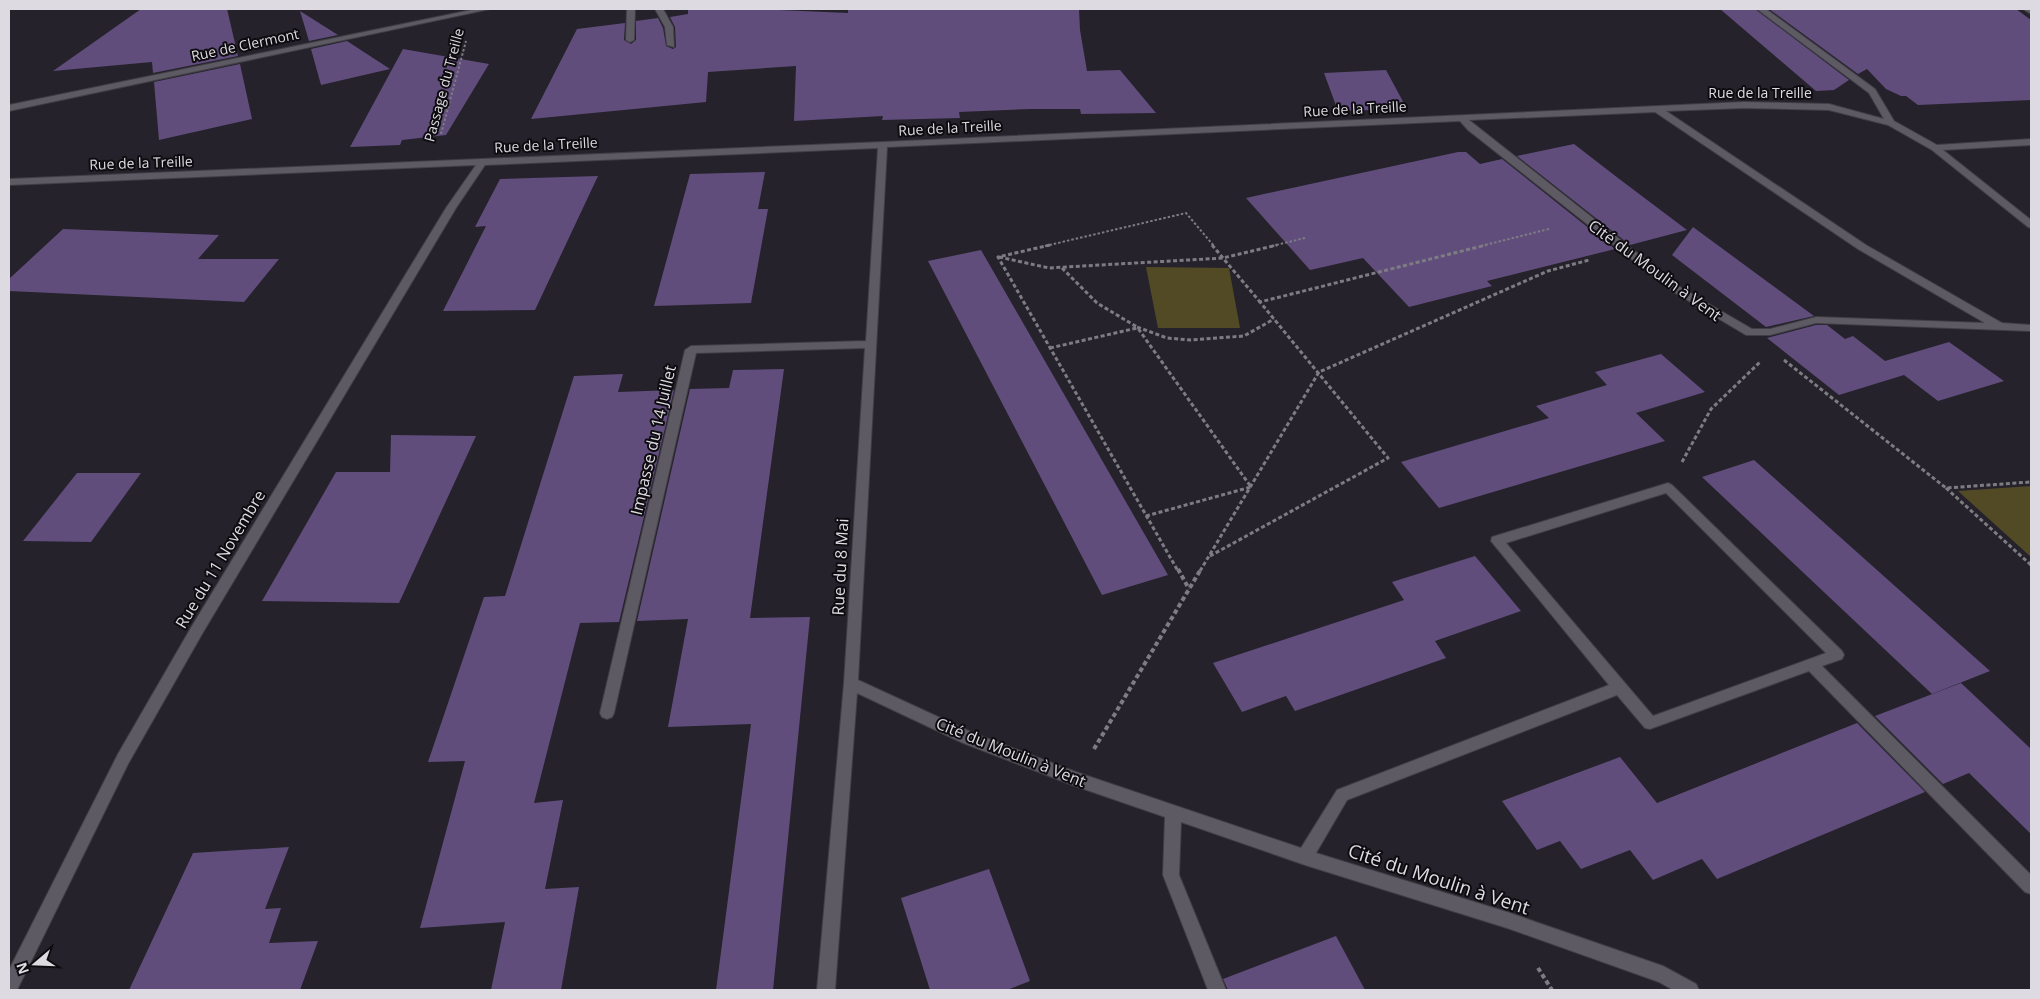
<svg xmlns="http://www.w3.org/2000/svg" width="2040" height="999" viewBox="0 0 2040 999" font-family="'Open Sans',sans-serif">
  <rect width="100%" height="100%" fill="#25222b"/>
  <!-- green -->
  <g fill="#524a25">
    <polygon points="1146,267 1229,268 1240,328 1158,328"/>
    <polygon points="2031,486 2031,557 1958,491"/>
  </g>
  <!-- building -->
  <g fill="#604d7c">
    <polygon points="141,9 227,9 238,56 153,73 152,62 53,71"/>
    <polygon points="688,9 755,9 848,13 848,9 1079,9 1080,30 1087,71 1120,70 1156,113 1081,114 1080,109 1030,109 959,112 960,118 882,120 883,116 794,121 796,66 708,72 706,102 531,119 577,29 625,23 624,40 631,44 636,40 636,21 658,18 663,28 666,46 673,49 676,47 675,27 670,17 688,14"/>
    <polygon points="1720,9 1755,9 1849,80 1834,90 1816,91"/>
    <polygon points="1769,9 2016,9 2031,20 2031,100 1918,105 1906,96 1901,96 1886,89 1867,69 1858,74"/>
    <polygon points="300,11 338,35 309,41"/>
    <polygon points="347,41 390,69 321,85 311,49"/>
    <polygon points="403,49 489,64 446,135 402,140 400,145 350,147"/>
    <polygon points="240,64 252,119 159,140 154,82"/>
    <polygon points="1386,70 1407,109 1338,111 1324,73"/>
    <polygon points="1574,144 1618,178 1687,230 1630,245 1517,156"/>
    <polygon points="1458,152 1466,152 1480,164 1502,159 1615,249 1487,281 1492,286 1409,307 1363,258 1310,270 1246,198"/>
    <polygon points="765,172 758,209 768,209 751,303 654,306 690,174"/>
    <polygon points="598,176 535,310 443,311 486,226 475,227 500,179"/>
    <polygon points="1693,227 1814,316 1766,327 1672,255"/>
    <polygon points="63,229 219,235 198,259 279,259 244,302 9,291 9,279"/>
    <polygon points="981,250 1168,575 1102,595 928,261"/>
    <polygon points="1816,325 1827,325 1845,339 1853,336 1885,361 1949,342 2004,381 1938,401 1904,375 1839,395 1767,338"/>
    <polygon points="1661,354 1705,392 1636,413 1665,441 1439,508 1401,462 1549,418 1536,406 1607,385 1595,372"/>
    <polygon points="784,369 750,618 810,617 773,990 716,990 751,724 668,727 688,619 637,621 690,389 729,388 733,370"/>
    <polygon points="623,374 618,392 674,390 619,622 580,623 534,803 563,800 545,889 579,887 561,990 491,990 505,922 420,928 465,761 428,762 484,597 505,596 574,376"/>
    <polygon points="391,435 476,436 399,603 262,601 336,472 390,472"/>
    <polygon points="1754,460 1821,520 1990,671 1932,694 1702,477"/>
    <polygon points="77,473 141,473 91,542 23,541"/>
    <polygon points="1475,556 1521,611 1435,641 1446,658 1295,711 1286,696 1242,712 1213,663 1404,600 1392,582"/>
    <polygon points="1961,683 2031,749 2031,834 1969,773 1943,784 1875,716"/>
    <polygon points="1857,723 1925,792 1717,879 1702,859 1653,880 1630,850 1581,869 1560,841 1537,850 1502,801 1620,757 1657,803"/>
    <polygon points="289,847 265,909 281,908 269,943 318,941 300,990 129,990 193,853"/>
    <polygon points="989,869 1030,981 1007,990 930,990 901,898"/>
    <polygon points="1336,936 1365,990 1228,990 1223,979"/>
  </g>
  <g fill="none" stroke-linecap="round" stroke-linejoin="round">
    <!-- minor casing -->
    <g stroke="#403e44" stroke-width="2">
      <g id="minor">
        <polygon points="476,9 490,9 9,111 9,105"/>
        <polygon points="627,9 635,9 634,40 630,42 626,40"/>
        <polygon points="655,9 663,9 673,27 674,47 667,45 665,27"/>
        <path d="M1757,9H1766L1875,89L1894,121L1937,145L2031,139V145L1943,150L2031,220V228L2028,227L1932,150L1888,125L1829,110L1744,108L1666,111L1866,245L2002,323L2031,325V331L1816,323L1770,335H1746L1672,291L1468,130L1460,121L887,147L858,680L973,733L1076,772L1301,848L1337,790L1609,685L1491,541L1492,537L1668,483L1672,485L1842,651L1844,655L1842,659L1822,666L2031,875V894L2025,892L1809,671L1650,729L1645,728L1617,695L1347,800L1316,853L1507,912L1663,966L1696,984L1699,990H1673L1659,982L1507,928L1305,865L1181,822L1179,875L1226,990H1208L1163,875L1165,817L1075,786L963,743L857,693L835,990H817L844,683L865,348L696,353L614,713L612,717L607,719L602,717L600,713L685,350L691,346L866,341L878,148L485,165L456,208L202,634L128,764L17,990H9V970L118,754L192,626L446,208L476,165L9,185V179L883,142L1744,102L1829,104L1884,119L1869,93ZM1655,112L1858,249L1985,323L1816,317L1770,329H1752L1680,287L1469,120ZM1666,493L1826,653L1653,716L1506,543Z"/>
        <polygon points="2023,9 2031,9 2031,14"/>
      </g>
    </g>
    <!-- path-far2 -->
    <g stroke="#7e7c83" stroke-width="2" stroke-dasharray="2.5 2" stroke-linecap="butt">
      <polyline points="441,134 466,41"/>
      <polyline points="1045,246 1186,213 1214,246"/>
      <polyline points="1272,246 1305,238"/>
      <polyline points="1481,246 1549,229"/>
    </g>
    <!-- path-far1 -->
    <g stroke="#7e7c83" stroke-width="3" stroke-dasharray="4 2.5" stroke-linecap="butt">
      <polyline points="1050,245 998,257 1178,571"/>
      <polyline points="1212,245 1260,302"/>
      <polyline points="999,257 1049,268 1223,258 1277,245"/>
      <polyline points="1062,268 1097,303 1137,327"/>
      <polyline points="1050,348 1137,328"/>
      <polyline points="1784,360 1946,488 2031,482"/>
      <polyline points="1682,462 1711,409 1760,362"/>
      <polyline points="1946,488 2031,565"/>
      <polyline points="1146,516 1251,487 1137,327 1167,338 1191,340 1244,336 1274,319"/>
      <polyline points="1210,556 1388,458 1260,302 1486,245"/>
      <polyline points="1200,571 1319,372 1548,271 1589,260"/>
    </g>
    <!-- path -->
    <g stroke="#7e7c83" stroke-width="4" stroke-dasharray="4.5 3" stroke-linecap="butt">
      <polyline points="1178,569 1189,589"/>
      <polyline points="1094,749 1201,569"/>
      <polyline points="1538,968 1552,990"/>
    </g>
    <!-- minor -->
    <use href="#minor" fill="#5d5a64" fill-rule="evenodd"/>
  </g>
  <g text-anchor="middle" stroke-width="4" stroke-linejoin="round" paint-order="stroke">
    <!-- far-street labels -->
    <g font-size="14" fill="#dddbe1" stroke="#0e0c10">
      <text transform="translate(245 45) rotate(-12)" y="5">Rue de Clermont</text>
      <text transform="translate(444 85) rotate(-75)" y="5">Passage du Treille</text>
      <text x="1760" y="98">Rue de la Treille</text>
      <text transform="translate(1355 109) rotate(-3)" y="5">Rue de la Treille</text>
      <text transform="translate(950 128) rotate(-3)" y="5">Rue de la Treille</text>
      <text transform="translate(546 145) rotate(-3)" y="5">Rue de la Treille</text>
      <text transform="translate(141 163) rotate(-2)" y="5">Rue de la Treille</text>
    </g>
    <!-- street labels -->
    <g font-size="16" fill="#dddbe1" stroke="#0e0c10">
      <text transform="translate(1655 270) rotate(36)" y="6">Cité du Moulin à Vent</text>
      <text transform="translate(653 440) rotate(-77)" y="6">Impasse du 14 Juillet</text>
      <text transform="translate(220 559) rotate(-59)" y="6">Rue du 11 Novembre</text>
      <text transform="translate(840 567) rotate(-87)" y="6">Rue du 8 Mai</text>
      <text transform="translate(1011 752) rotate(22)" y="6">Cité du Moulin à Vent</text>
    </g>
    <!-- near-street labels -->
    <g font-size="19" fill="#dddbe1" stroke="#0e0c10">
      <text transform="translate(1439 879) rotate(18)" y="7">Cité du Moulin à Vent</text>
    </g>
  </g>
  <!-- border -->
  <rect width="2040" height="999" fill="none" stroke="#dddbe1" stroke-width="20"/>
  <!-- north arrow -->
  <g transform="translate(35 964) rotate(251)" stroke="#0e0c10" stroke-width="4" paint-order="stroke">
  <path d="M0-4L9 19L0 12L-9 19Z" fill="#dddbe1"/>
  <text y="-8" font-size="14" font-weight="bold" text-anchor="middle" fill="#dddbe1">N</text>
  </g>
</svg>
